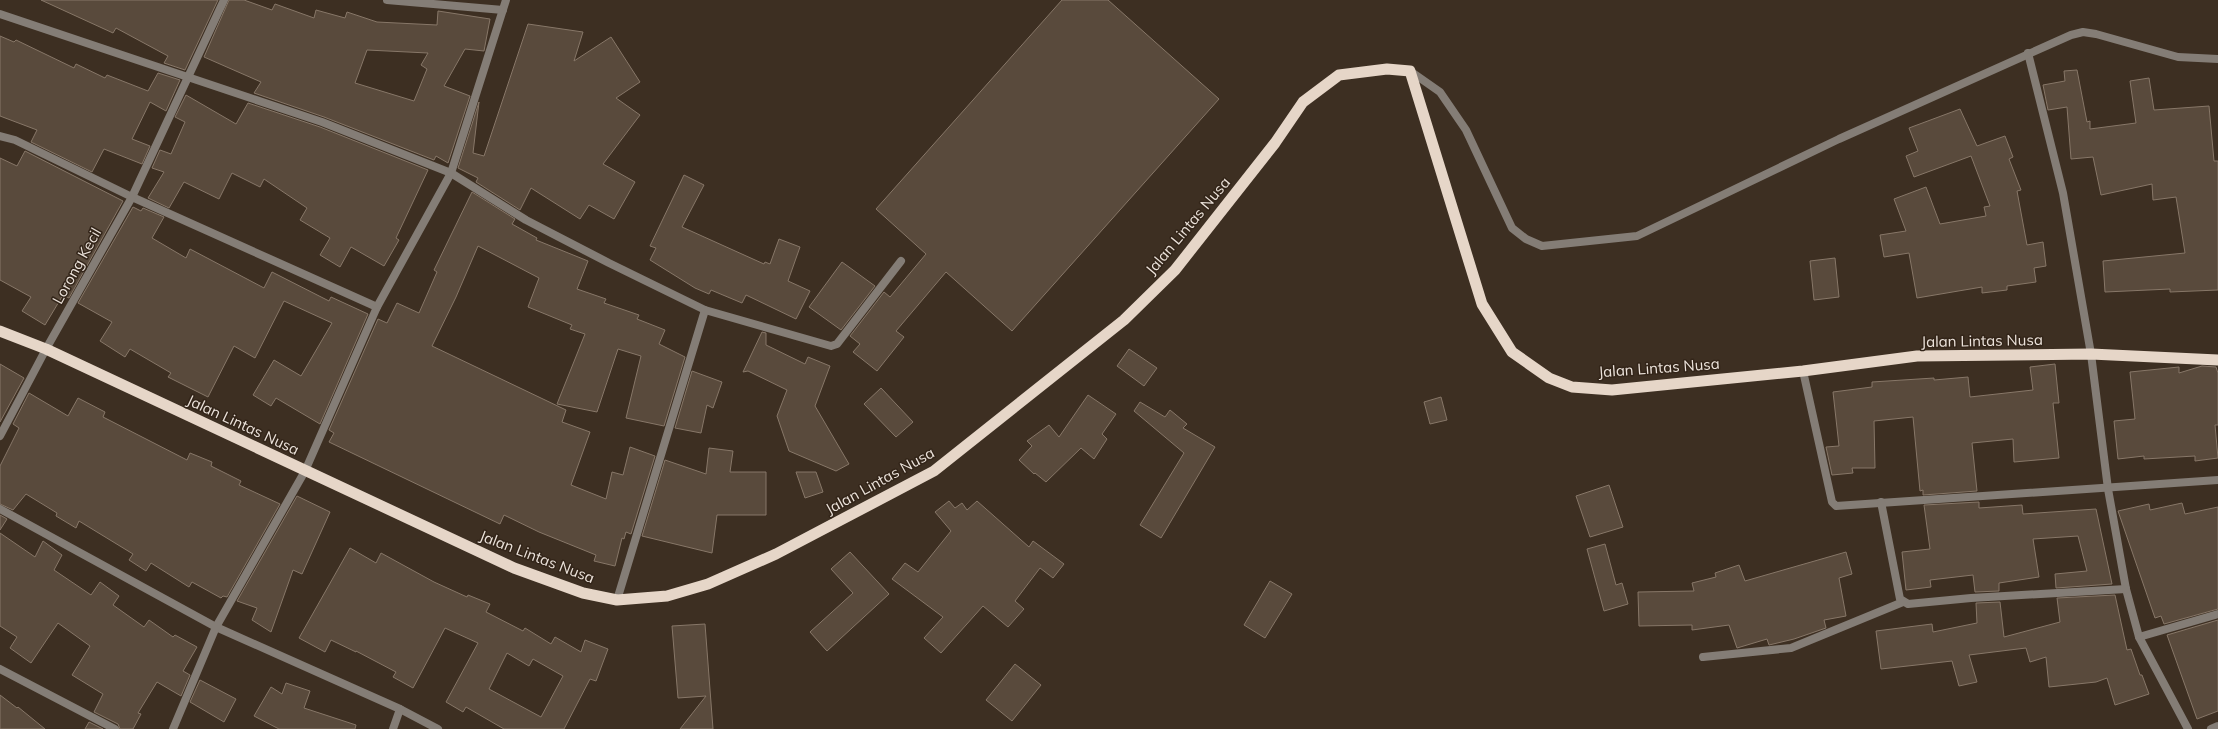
<svg xmlns="http://www.w3.org/2000/svg" width="2218" height="729" viewBox="0 0 2218 729" font-family="Mulish,sans-serif">
  <rect width="100%" height="100%" fill="#3d2f22"/>
  <!-- building -->
  <g fill="#594a3c" stroke="#877768" fill-rule="evenodd">
    <polygon points="41,0 218,0 185,70 164,63 168,56 116,28 113,33"/>
    <path d="M229,0H244L272,10L275,4L314,18L316,10L345,18L347,12L377,22L437,25L438,11L490,19L484,51L465,49L444,86L470,96L448,163L436,156L434,160L324,117L254,93L261,82L204,57ZM367,50L428,53L421,65L427,69L414,101L355,83Z"/>
    <polygon points="1062,0 1108,0 1219,99 1012,331 946,272 896,331 904,337 877,371 853,352 860,344 850,336 884,292 890,297 926,254 876,209"/>
    <polygon points="528,24 583,32 574,61 611,37 640,82 616,98 640,115 603,164 635,182 614,219 589,205 580,219 531,188 520,210 476,182 478,178 458,168 479,102 473,153 484,156"/>
    <polygon points="0,36 14,42 16,40 74,68 76,64 105,78 107,75 148,91 158,73 180,80 166,111 150,102 132,139 150,146 142,164 104,149 92,172 31,142 37,130 0,116"/>
    <polygon points="2077,70 2087,122 2090,121 2090,129 2136,123 2130,81 2149,78 2154,110 2209,106 2214,161 2218,161 2218,290 2170,292 2170,289 2105,292 2103,261 2185,253 2176,197 2153,200 2152,184 2101,195 2093,157 2071,159 2067,107 2048,110 2043,85 2065,81 2064,71"/>
    <polygon points="186,95 236,124 248,103 320,127 428,170 396,238 399,240 384,266 351,247 340,267 320,255 330,238 300,220 307,208 264,179 260,187 232,173 219,199 184,182 169,208 148,198 164,172 152,168 160,150 171,154 185,122 175,117"/>
    <polygon points="1960,109 1977,146 2005,136 2013,157 2009,159 2021,190 2017,191 2027,245 2043,242 2046,266 2034,268 2036,282 2007,286 2007,290 1982,293 1982,287 1917,298 1909,253 1884,257 1880,235 1906,231 1894,199 1926,187 1940,224 1986,216 1984,207 1990,206 1971,156 1914,177 1906,156 1918,151 1909,128"/>
    <polygon points="25,151 123,201 69,298 63,295 45,325 22,311 31,297 0,280 0,158 17,166"/>
    <polygon points="684,175 704,185 682,227 764,264 765,262 770,264 779,239 800,247 788,281 810,291 796,319 746,295 742,303 711,290 709,294 695,288 650,260 656,248 650,246"/>
    <polygon points="472,192 515,219 512,224 537,238 536,240 588,261 577,289 606,299 604,303 639,315 637,319 665,330 659,344 685,357 664,426 626,418 641,356 618,349 597,412 557,404 585,334 570,329 572,325 528,307 539,278 478,246 456,297 432,346 566,410 562,422 590,432 571,485 606,499 612,472 623,475 630,447 655,456 631,534 626,532 624,539 622,538 615,566 594,561 596,555 539,532 504,515 500,524 329,442 334,433 329,430 378,319 387,323 397,303 419,313 437,272 434,270"/>
    <polygon points="133,207 141,211 143,208 164,217 152,238 186,258 190,249 264,288 272,272 329,301 331,297 368,314 320,424 276,398 271,406 253,395 274,360 301,376 332,323 284,301 255,358 234,346 208,397 168,377 171,373 130,349 125,357 100,341 112,322 78,303"/>
    <polygon points="1835,258 1839,297 1814,300 1810,261"/>
    <polygon points="842,262 875,286 841,330 809,307"/>
    <polygon points="762,332 766,333 766,345 805,364 808,357 830,366 815,406 849,464 836,471 789,451 777,416 787,390 748,371 743,372"/>
    <polygon points="1129,349 1157,368 1144,386 1117,366"/>
    <polygon points="0,364 24,378 0,422"/>
    <polygon points="2055,364 2059,403 2053,403 2059,458 2014,462 2013,439 1972,443 1977,491 1923,495 1923,490 1920,491 1913,417 1874,421 1875,468 1852,468 1853,473 1832,475 1826,447 1839,446 1833,392 1872,387 1872,382 1934,378 1934,380 1968,377 1970,397 2033,390 2030,367"/>
    <polygon points="2202,366 2216,367 2218,373 2218,425 2215,425 2218,458 2195,461 2195,456 2144,459 2144,456 2118,459 2114,421 2135,419 2130,372 2179,367 2179,373"/>
    <polygon points="692,371 722,382 713,408 707,405 701,433 675,428"/>
    <polygon points="881,388 913,422 896,437 864,404"/>
    <polygon points="29,393 68,416 78,398 105,412 103,417 187,460 190,453 212,462 211,466 241,481 239,485 280,504 227,597 223,596 221,598 192,582 189,587 151,563 146,571 129,560 133,554 79,521 76,528 56,516 57,513 26,494 13,510 0,504 0,466 19,428 13,424"/>
    <polygon points="1088,395 1116,414 1102,434 1107,439 1094,459 1081,448 1046,482 1035,473 1034,474 1019,460 1032,446 1027,441 1049,425 1059,437"/>
    <polygon points="1441,397 1447,420 1430,424 1424,402"/>
    <polygon points="1140,402 1165,417 1170,410 1187,424 1183,428 1215,447 1161,538 1140,525 1184,453 1134,411"/>
    <polygon points="709,448 733,451 730,472 766,472 766,515 717,515 712,553 642,536 665,460 706,474"/>
    <polygon points="796,472 816,472 823,492 805,498"/>
    <polygon points="1609,485 1623,527 1590,537 1576,496"/>
    <polygon points="297,496 330,512 302,574 293,570 271,632 252,620 257,608 237,601"/>
    <polygon points="949,501 955,508 962,503 967,510 977,501 1029,547 1033,541 1064,564 1053,578 1040,568 1015,601 1024,609 1008,627 983,606 941,653 924,638 943,617 892,579 905,563 918,572 951,531 935,512"/>
    <polygon points="1979,502 1979,508 2022,505 2023,514 2096,509 2112,584 2056,588 2055,574 2087,571 2078,536 2033,539 2039,577 1999,583 1999,591 1975,592 1973,575 1930,580 1931,587 1906,590 1902,552 1930,549 1924,505"/>
    <polygon points="2182,503 2185,514 2218,507 2218,609 2164,624 2161,616 2155,618 2118,511 2149,504 2150,510"/>
    <polygon points="0,515 7,519 0,530"/>
    <polygon points="0,533 35,557 43,541 62,555 54,570 91,595 100,582 119,596 113,605 144,627 149,620 173,637 175,635 197,647 183,671 190,675 181,696 157,682 138,713 141,714 133,729 120,729 118,724 94,712 103,694 72,675 90,646 58,623 31,663 10,648 17,637 0,626"/>
    <polygon points="1605,544 1616,585 1622,583 1628,604 1604,611 1587,549"/>
    <path d="M350,548L376,563L381,553L434,582L467,597L468,595L490,604L486,612L523,631L525,628L551,644L555,637L581,652L585,640L608,649L596,681L590,679L564,729H504L466,707L463,712L446,702L478,643L445,628L413,688L393,677L396,672L356,651V652L331,640L325,652L299,638ZM507,653L529,666L533,659L563,676L541,717L489,689Z"/>
    <polygon points="850,552 889,594 827,651 810,632 853,593 831,569"/>
    <polygon points="1846,552 1852,574 1839,578 1846,616 1824,620 1826,628 1794,639 1769,645 1767,639 1737,648 1729,625 1692,630 1692,625 1639,626 1638,592 1694,591 1692,583 1716,577 1715,573 1739,565 1745,581"/>
    <polygon points="1270,581 1292,594 1265,638 1244,625"/>
    <polygon points="2115,595 2127,650 2131,649 2140,675 2142,675 2149,694 2115,705 2107,678 2096,682 2049,687 2046,657 2030,662 2026,648 1969,655 1977,682 1959,686 1952,661 1881,669 1876,631 1932,624 1933,632 1977,623 1976,603 2000,602 2004,637 2060,622 2057,598"/>
    <polygon points="2218,620 2218,711 2197,719 2167,635"/>
    <polygon points="705,624 713,729 680,729 706,696 678,698 672,626"/>
    <polygon points="1015,664 1041,685 1012,721 986,700"/>
    <polygon points="200,680 236,699 224,722 190,702"/>
    <polygon points="286,683 310,691 304,708 356,725 355,729 279,729 254,716 271,687 282,694"/>
    <polygon points="0,695 17,708 18,707 45,729 0,729"/>
    <polygon points="89,722 103,729 85,729"/>
  </g>
  <g fill="none" stroke-linecap="round" stroke-linejoin="round">
    <!-- minor -->
    <g stroke="#847d76" stroke-width="8">
      <polyline points="2028,53 2063,193 2091,354 2108,489 2126,589 2139,637 2188,729"/>
      <polyline points="1410,71 1440,92 1466,130 1512,228 1526,239 1542,246 1637,236 1839,139 2071,35 2083,32 2096,34 2178,57 2218,59"/>
      <polyline points="0,136 15,140 132,197 377,307"/>
      <polyline points="1803,371 1832,502 1836,506 2218,480"/>
      <polyline points="0,436 46,349 132,197 224,0"/>
      <polyline points="1881,502 1900,599 1908,604 1971,598 2126,589"/>
      <polyline points="0,509 216,627 400,709 438,729"/>
      <polyline points="617,600 705,310"/>
      <polyline points="2139,637 2218,614"/>
      <polyline points="1703,657 1791,648 1903,602"/>
      <polyline points="0,669 115,729"/>
      <polyline points="173,729 216,627 305,471 377,307 451,173 506,0"/>
      <polyline points="393,729 400,709"/>
      <polyline points="2211,729 2218,726"/>
    </g>
    <!-- tertiary -->
    <g stroke="#847d76" stroke-width="8">
      <polyline points="387,0 503,10"/>
      <polyline points="0,14 322,122 451,173 526,220 609,263 705,310 831,346 837,344 901,261"/>
    </g>
    <!-- trunk -->
    <polyline stroke="#e6d6c8" stroke-width="11" points="0,331 46,349 514,568 583,593 617,600 667,596 708,584 776,554 934,471 1124,320 1175,270 1275,143 1303,102 1339,75 1387,69 1410,71 1482,304 1512,352 1549,378 1572,387 1612,390 1803,371 1917,356 2091,354 2218,360"/>
  </g>
  <g text-anchor="middle" stroke-width="3" stroke-linejoin="round" paint-order="stroke">
    <!-- street labels -->
    <g font-size="15" fill="#ece3db" stroke="#332519">
      <text transform="translate(1188 226) rotate(-50)" y="5">Jalan Lintas Nusa</text>
      <text transform="translate(77 266) rotate(-61)" y="5">Lorong Kecil</text>
      <text transform="translate(1982 341) rotate(-1)" y="5">Jalan Lintas Nusa</text>
      <text transform="translate(1659 368) rotate(-4)" y="5">Jalan Lintas Nusa</text>
      <text transform="translate(243 425) rotate(25)" y="5">Jalan Lintas Nusa</text>
      <text transform="translate(880 481) rotate(-29)" y="5">Jalan Lintas Nusa</text>
      <text transform="translate(537 557) rotate(21)" y="5">Jalan Lintas Nusa</text>
    </g>
  </g>
</svg>
